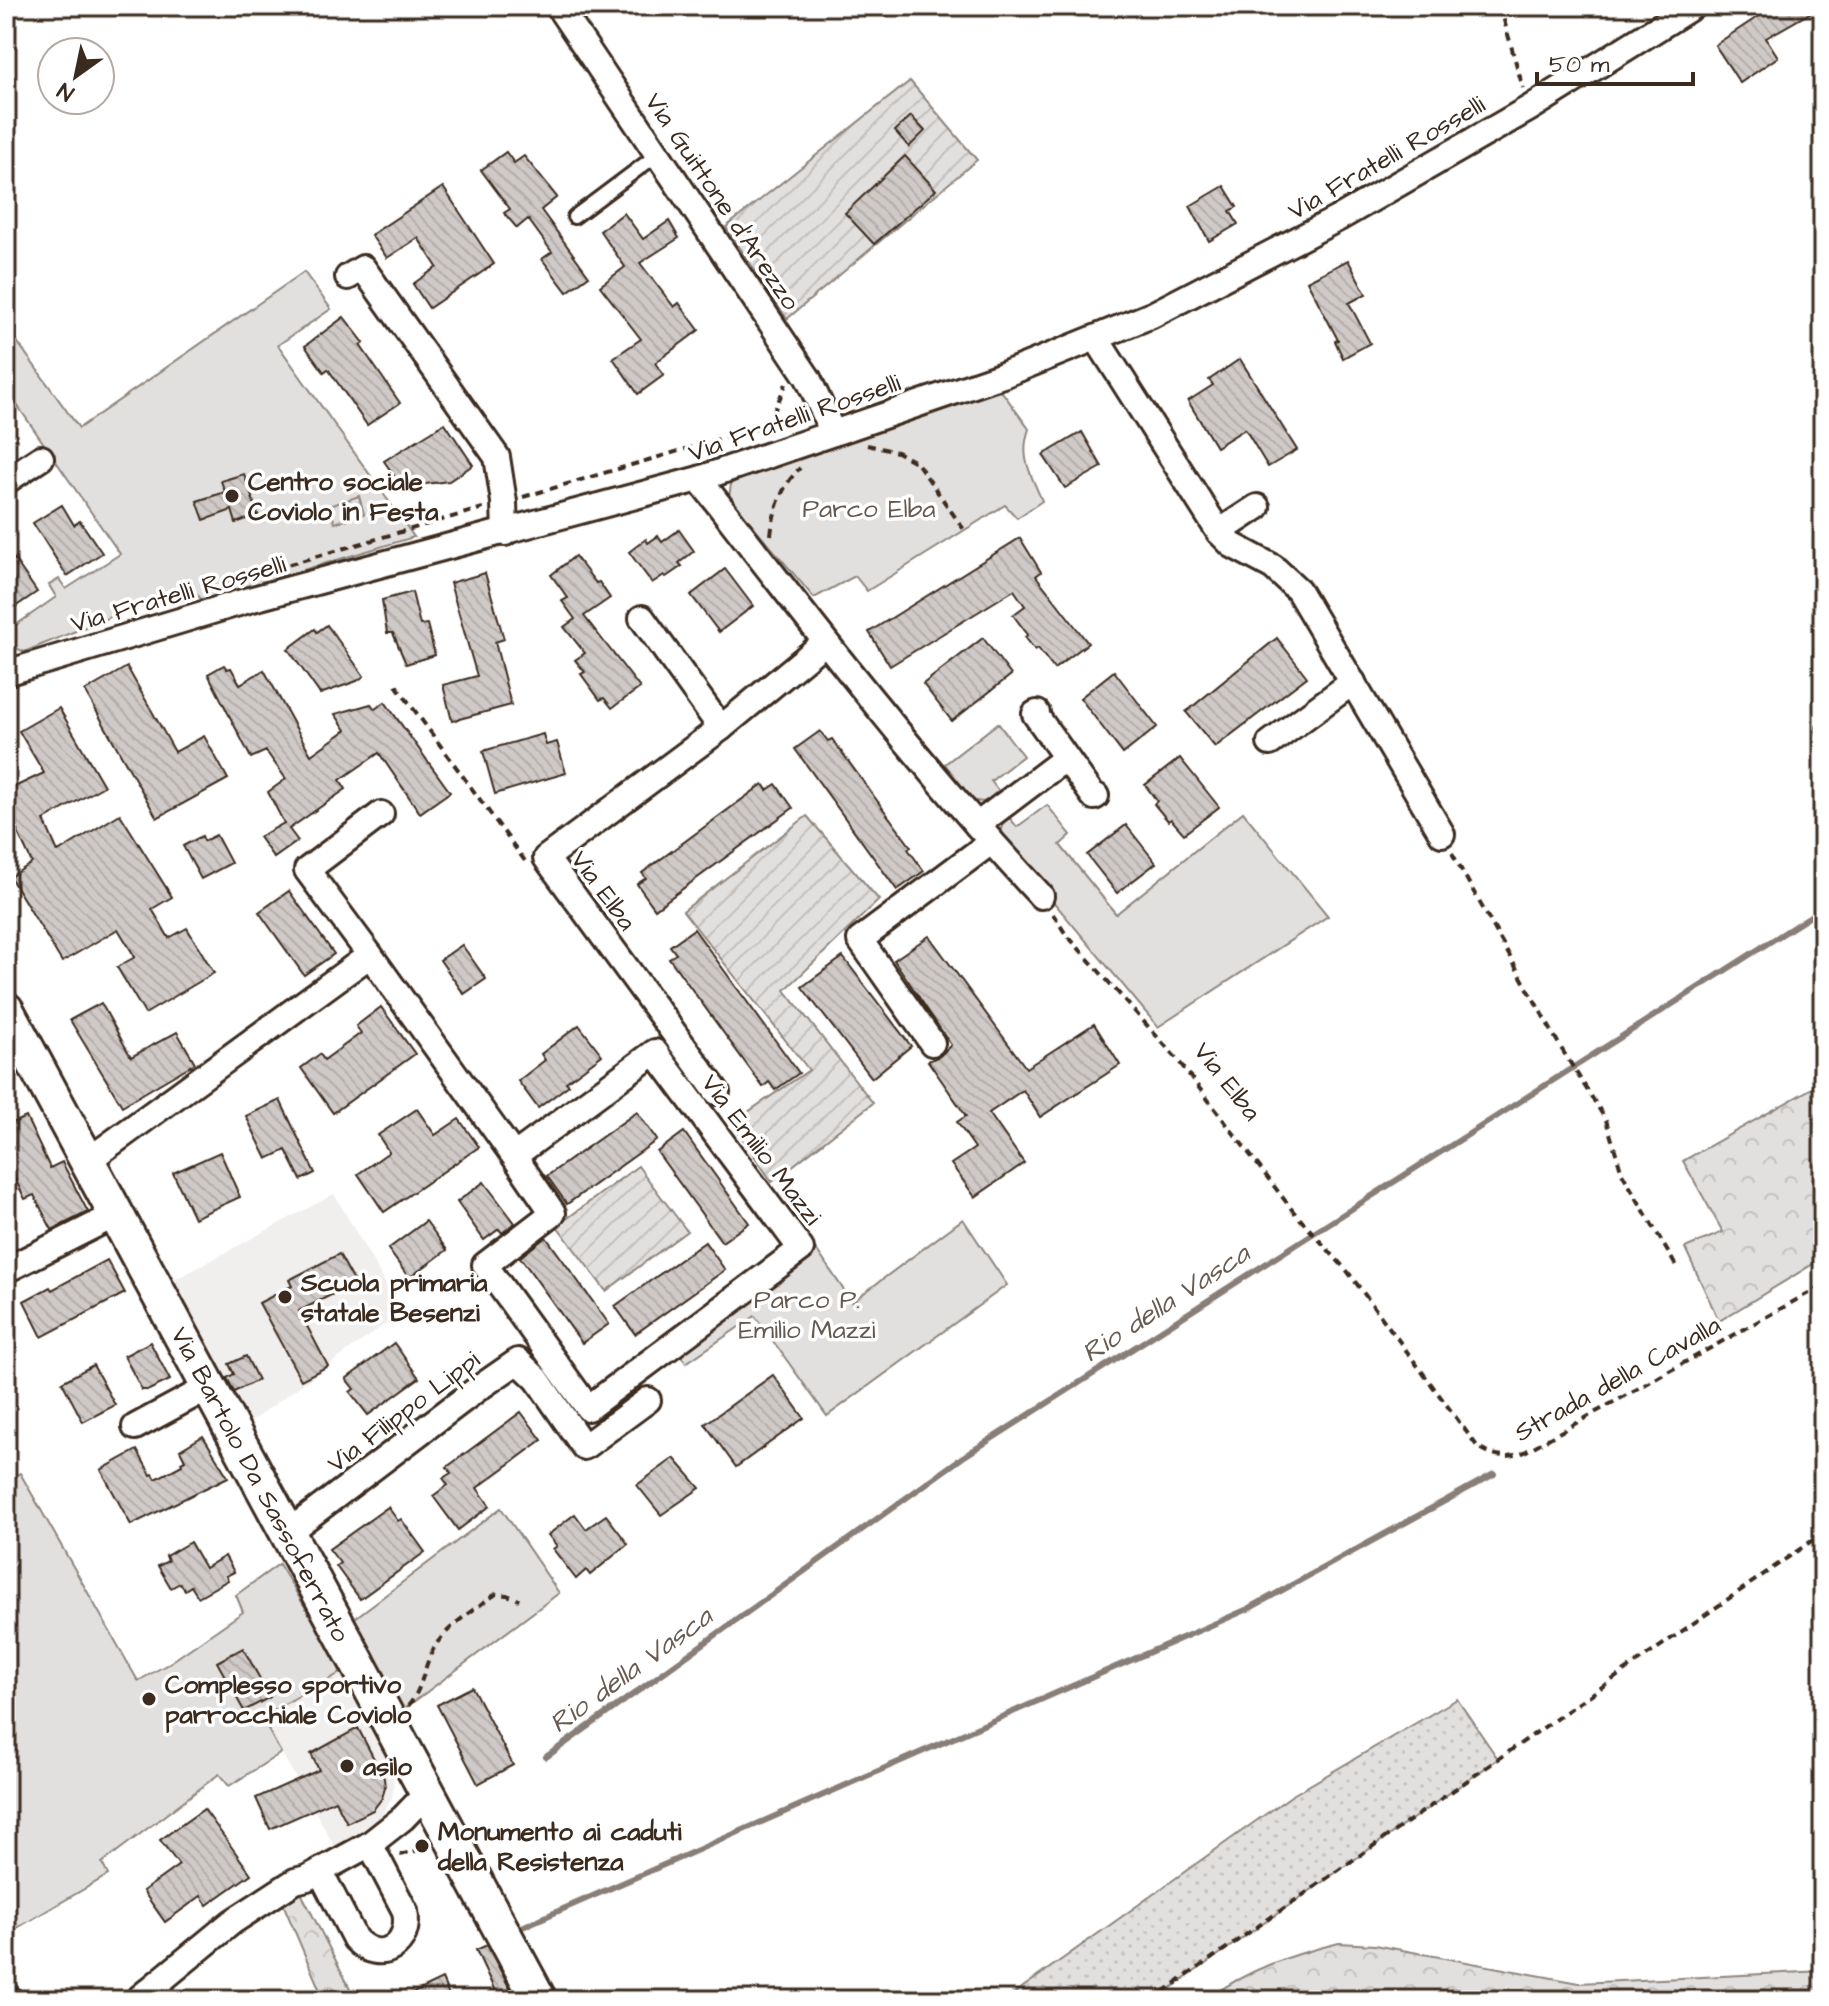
<svg xmlns="http://www.w3.org/2000/svg" width="1829" height="2006" viewBox="0 0 1829 2006" font-family="'Architects Daughter',sans-serif">
  <defs>
    <pattern id="grass-dots" width="8" height="8" patternUnits="userSpaceOnUse" patternTransform="scale(2)"><rect width="8" height="8" fill="#e2e0de"/><path d="M2 2h.1M6 6h.1" fill="none" stroke="#c3c0be" stroke-width="1.8" stroke-linecap="round"/></pattern>
    <pattern id="forest-crowns" width="20" height="18" patternUnits="userSpaceOnUse" patternTransform="scale(2)"><rect width="20" height="18" fill="#e2e0de"/><path d="M2 6a3 3 0 1 1 6 0M12 15a3 3 0 1 1 6 0" fill="none" stroke="#c3c0be"/></pattern>
    <pattern id="garden-furrows" width="10" height="10" patternUnits="userSpaceOnUse" patternTransform="scale(2)"><rect width="10" height="10" fill="#e2e0de"/><path d="M-1 1l2-2M0 10L10 0M9 11l2-2" fill="none" stroke="#c3c0be"/></pattern>
    <pattern id="building-back-hatch" width="6" height="6" patternUnits="userSpaceOnUse" patternTransform="scale(2)"><rect width="6" height="6" fill="#cfcac7"/><path d="M-1 5l2 2M0 0l6 6M5-1l2 2" fill="none" stroke="#b3aeaa"/></pattern>
  </defs>
  <rect width="100%" height="100%" fill="#fff"/>
  <filter id="ink" filterUnits="userSpaceOnUse"><feTurbulence type="fractalNoise" baseFrequency=".0125" numOctaves="2"/><feDisplacementMap in="SourceGraphic" scale="16" xChannelSelector="R" yChannelSelector="G"/><feConvolveMatrix kernelMatrix="1 2 1 2 8 2 1 2 1" color-interpolation-filters="sRGB"/></filter>
  <g filter="url(#ink)">
    <!-- built -->
    <g fill="#f1efee">
      <polygon points="334,1194 402,1312 246,1425 169,1283"/>
      <polygon points="344,1671 391,1761 394,1785 392,1798 380,1817 337,1850 261,1717"/>
    </g>
    <!-- grass -->
    <polygon fill="url(#grass-dots)" stroke="#8e857e" stroke-width="2" points="1457,1699 1498,1759 1154,2000 1005,2000 1291,1796"/>
    <!-- forest -->
    <g fill="url(#forest-crowns)" stroke="#8e857e" stroke-width="2">
      <polygon points="1823,1082 1823,1258 1719,1321 1685,1248 1723,1232 1683,1161"/>
      <polygon points="295,1881 356,2000 324,2000 278,1892"/>
      <path d="M1339,1943L1375,1945L1579,1983L1823,1971V2000H1206C1246,1970 1290,1955 1339,1943Z"/>
    </g>
    <!-- park -->
    <g fill="#e2e0de" stroke="#8e857e" stroke-width="2">
      <polygon points="304,272 331,309 278,345 414,537 202,600 191,588 140,605 24,652 6,643 6,632 56,597 49,585 59,579 66,589 120,554 6,389 6,326 79,428"/>
      <path d="M997,390L1003,393L1029,429C1019,458 1031,474 1042,501L1017,518L1005,505L867,591L855,576L814,598L729,497L731,484L736,481Z"/>
      <path d="M998,723L1023,756L991,781L1000,793C991,799 985,805 973,800L945,764Z"/>
      <polygon points="1047,805 1071,835 1060,845 1116,914 1243,812 1328,916 1158,1027 1006,845 999,833 1007,815 1017,827"/>
      <polygon points="963,1219 1007,1285 827,1416 755,1316 686,1363 674,1344 801,1249 813,1245 852,1302"/>
      <polygon points="20,1473 138,1681 168,1664 243,1612 236,1595 279,1564 344,1671 261,1717 281,1753 229,1786 219,1774 102,1863 108,1875 12,1931 6,1921 6,1854 10,1852 6,1845 6,1481"/>
      <polygon points="501,1508 559,1593 400,1712 351,1621"/>
    </g>
    <!-- garden -->
    <g fill="url(#garden-furrows)" stroke="#8e857e" stroke-width="2">
      <polygon points="910,81 977,160 787,319 726,227"/>
      <polygon points="359,496 364,514 335,523 329,506"/>
      <polygon points="807,816 879,900 785,990 873,1103 772,1182 732,1123 809,1070 683,911"/>
      <polygon points="638,1166 687,1231 606,1291 557,1226"/>
    </g>
    <g fill="none" stroke-linecap="round" stroke-linejoin="round">
      <!-- stream -->
      <g stroke="#887e77" stroke-width="6">
        <polyline points="1823,723 1818,727 1823,778"/>
        <polyline points="546,1757 963,1457 1823,908"/>
        <polyline points="522,1927 1248,1609 1494,1474"/>
        <polyline points="1290,2000 1309,1992 1344,2000"/>
      </g>
    </g>
    <!-- building -->
    <g fill="url(#building-back-hatch)" stroke="#3b2a1e" stroke-width="2">
      <polygon points="1774,6 1822,6 1766,38 1778,57 1740,83 1715,45"/>
      <polygon points="911,116 925,131 909,147 895,131"/>
      <polygon points="506,152 514,163 524,156 557,197 541,210 589,276 567,292 542,259 552,252 528,219 517,228 504,213 510,209 481,170"/>
      <polygon points="905,156 936,190 874,244 845,213"/>
      <polygon points="1224,186 1237,207 1230,211 1238,224 1209,241 1190,206"/>
      <polygon points="443,187 494,264 429,308 413,284 437,267 418,238 387,258 371,235"/>
      <polygon points="624,213 643,239 669,221 679,238 640,263 674,307 679,303 699,330 655,363 664,375 638,394 613,358 641,339 600,286 625,267 600,231"/>
      <polygon points="1348,260 1366,294 1349,303 1370,343 1343,358 1335,341 1338,340 1307,281"/>
      <polygon points="344,317 364,343 360,345 400,403 367,425 328,369 324,372 305,346"/>
      <polygon points="1240,359 1297,450 1268,467 1245,429 1216,447 1188,401 1213,385 1209,380"/>
      <polygon points="445,423 473,465 449,481 402,487 384,461"/>
      <polygon points="1082,432 1102,467 1065,488 1043,455"/>
      <polygon points="244,474 258,515 236,523 232,510 204,520 197,501 225,492 221,481"/>
      <polygon points="62,505 74,525 80,521 102,553 67,576 33,523"/>
      <polygon points="679,530 694,551 679,563 682,566 666,577 664,575 652,583 629,552 646,539 648,543 658,536 662,542"/>
      <polygon points="1020,538 1041,572 1036,576 1088,643 1054,669 1038,648 1035,650 1025,637 1028,635 1013,615 1025,606 1014,590 890,666 869,632"/>
      <polygon points="6,547 37,592 6,613"/>
      <polygon points="575,556 596,583 599,582 610,598 584,616 640,688 612,708 604,698 600,700 581,674 585,672 575,660 585,653 564,627 575,619 562,601 568,598 551,575"/>
      <polygon points="725,569 753,606 719,632 691,595"/>
      <polygon points="485,573 504,639 495,642 511,705 452,721 443,685 477,676 450,583"/>
      <polygon points="412,592 420,625 427,624 435,655 406,664 393,633 387,633 382,600"/>
      <polygon points="327,625 364,676 357,681 320,694 288,649 315,629 317,632"/>
      <polygon points="983,638 1011,675 952,721 923,684"/>
      <polygon points="1277,638 1307,677 1215,747 1186,712"/>
      <polygon points="224,665 227,669 231,668 240,684 264,670 311,755 346,730 335,714 371,704 375,709 385,702 450,792 420,813 379,753 340,780 346,789 289,829 298,841 274,858 259,837 284,823 268,792 286,779 266,751 251,758 208,674"/>
      <polygon points="127,667 175,752 204,736 228,779 157,818 85,691"/>
      <polygon points="1114,671 1157,727 1123,754 1080,698"/>
      <polygon points="59,708 104,786 44,820 58,852 120,814 172,897 152,909 169,938 187,928 214,973 145,1014 117,967 135,957 118,929 62,962 10,877 32,863 6,807 6,791 44,773 19,731"/>
      <polygon points="820,731 828,741 832,739 911,847 908,849 924,871 897,890 795,749"/>
      <polygon points="543,734 546,745 557,742 566,773 495,794 483,751"/>
      <polygon points="1180,758 1219,807 1184,834 1171,819 1168,821 1154,804 1157,801 1145,785"/>
      <polygon points="763,784 767,790 776,784 793,808 655,909 637,884 646,878 642,873"/>
      <polygon points="1126,825 1156,863 1117,893 1087,855"/>
      <polygon points="216,835 231,863 201,879 183,846 202,836 204,841"/>
      <polygon points="289,891 334,954 304,975 259,912"/>
      <polygon points="694,929 799,1073 775,1090 769,1082 763,1087 669,958 676,954 670,946"/>
      <polygon points="929,936 1026,1068 1094,1024 1120,1065 1040,1117 1023,1090 989,1113 1024,1163 975,1197 951,1164 975,1148 957,1122 966,1116 928,1061 940,1056 951,1045 894,960"/>
      <polygon points="462,945 486,979 464,994 440,960"/>
      <polygon points="843,957 911,1046 872,1078 802,987"/>
      <polygon points="101,1003 131,1057 177,1032 195,1063 122,1106 70,1020"/>
      <polygon points="381,1007 415,1054 333,1113 301,1068 320,1054 324,1060 361,1033 356,1026"/>
      <polygon points="579,1025 602,1055 566,1082 569,1085 538,1108 518,1081 545,1060 541,1054"/>
      <polygon points="280,1100 315,1173 301,1180 286,1150 267,1159 246,1116"/>
      <polygon points="417,1109 435,1135 459,1119 479,1147 384,1212 358,1174 389,1152 378,1135"/>
      <polygon points="637,1112 657,1140 567,1204 547,1176"/>
      <polygon points="26,1117 50,1168 62,1162 88,1212 52,1230 34,1195 25,1199 6,1161 6,1126"/>
      <polygon points="684,1132 749,1223 722,1242 657,1152"/>
      <polygon points="220,1152 240,1197 194,1218 173,1173"/>
      <polygon points="484,1182 515,1223 502,1233 499,1229 484,1240 457,1202"/>
      <polygon points="426,1221 447,1250 409,1278 388,1249"/>
      <polygon points="546,1237 609,1324 582,1343 520,1257"/>
      <polygon points="705,1242 725,1270 635,1334 615,1306"/>
      <polygon points="339,1254 355,1283 299,1311 328,1366 301,1380 259,1303 292,1286 289,1280"/>
      <polygon points="107,1260 125,1293 42,1337 24,1301 50,1287 52,1290"/>
      <polygon points="150,1342 170,1380 149,1390 142,1390 124,1356"/>
      <polygon points="394,1343 419,1378 368,1415 350,1392 354,1389 346,1379"/>
      <polygon points="246,1356 258,1380 234,1392 227,1378 234,1374 229,1364"/>
      <polygon points="93,1365 115,1405 83,1422 62,1382"/>
      <polygon points="773,1375 804,1418 736,1467 705,1424"/>
      <polygon points="521,1412 542,1440 477,1488 490,1506 458,1530 433,1496 448,1485 443,1478 451,1473 447,1467"/>
      <polygon points="203,1436 228,1477 131,1525 101,1470 137,1450 151,1475 153,1474 156,1479 182,1465 181,1462 185,1460 180,1450"/>
      <polygon points="674,1458 700,1488 661,1515 637,1485"/>
      <polygon points="388,1507 398,1521 401,1519 425,1552 360,1599 336,1566 340,1563 329,1549"/>
      <polygon points="575,1514 586,1529 606,1515 628,1544 590,1575 586,1570 576,1579 553,1549 557,1546 548,1535"/>
      <polygon points="190,1542 205,1568 225,1556 234,1572 226,1576 228,1580 198,1597 191,1586 185,1590 180,1583 171,1588 158,1566 168,1561 166,1556"/>
      <polygon points="243,1648 270,1697 244,1711 217,1662"/>
      <polygon points="472,1687 513,1765 478,1784 437,1705"/>
      <polygon points="358,1728 384,1778 385,1788 382,1798 373,1810 347,1823 335,1800 270,1829 256,1798 319,1770 311,1754"/>
      <polygon points="204,1809 251,1874 207,1905 201,1896 165,1922 143,1891 179,1865 160,1840"/>
      <polygon points="487,1945 516,2000 499,2000 476,1950"/>
      <polygon points="442,1979 451,2000 398,2000"/>
    </g>
    <g fill="none" stroke-linecap="round" stroke-linejoin="round">
      <!-- lane casing -->
      <g stroke="#3b2a1e" stroke-width="18">
        <polyline id="lane" points="574,217 658,154"/>
      </g>
      <!-- street casing -->
      <g stroke="#3b2a1e" stroke-width="30">
        <g id="street">
          <polyline points="558,6 808,378 833,433"/>
          <polyline points="348,277 363,268 497,457 504,502 505,533"/>
          <polyline points="1096,338 1219,532 1232,545 1273,567 1298,590 1442,834"/>
          <path d="M699,479C809,621 918,764 1041,896"/>
          <polyline points="6,481 41,458"/>
          <polyline points="1219,532 1257,507"/>
          <polyline points="642,618 721,728"/>
          <polyline points="6,673 249,600 699,479 1003,375 1152,315 1339,218 1530,108 1693,6"/>
          <polyline points="1037,713 1035,714 1094,797 1096,796"/>
          <polyline points="1270,743 1353,682"/>
          <polyline points="977,825 1066,758"/>
          <polyline points="370,955 307,870 381,814"/>
          <polyline points="932,1043 860,940 991,842"/>
          <polyline points="717,1092 546,858 721,728 825,642"/>
          <polyline points="86,1162 370,955 514,1156 655,1052 801,1249 588,1408 485,1265 553,1213 514,1156"/>
          <polyline points="6,1270 115,1215"/>
          <polyline points="135,1427 209,1387"/>
          <polyline points="287,1533 476,1390 518,1361 537,1379 584,1447 648,1400"/>
          <path d="M320,1871L355,1939C380,1966 412,1945 405,1911L370,1844"/>
          <polyline points="137,2000 232,1922 295,1881 307,1878 370,1844 403,1818 427,1793"/>
        </g>
      </g>
      <!-- secondary casing -->
      <g stroke="#3b2a1e" stroke-width="40">
        <polyline id="secondary" points="6,1010 539,2000"/>
      </g>
      <!-- path -->
      <g stroke="#3b2a1e" stroke-width="4" stroke-dasharray="8 6" stroke-linecap="butt">
        <polyline points="1500,6 1523,88"/>
        <polyline points="867,445 897,452 917,463 965,531"/>
        <polyline points="523,497 760,427 771,418 786,384"/>
        <path d="M771,535C774,509 781,487 800,468"/>
        <polyline points="208,588 483,508"/>
        <polyline points="396,685 525,861"/>
        <polyline points="1452,853 1561,1048 1606,1120 1622,1173 1676,1266"/>
        <path d="M1053,914L1065,933L1177,1059L1293,1211L1348,1272L1477,1446C1492,1456 1504,1458 1521,1454L1823,1285"/>
        <polyline points="6,972 13,985"/>
        <path d="M408,1706C423,1689 423,1667 434,1648C445,1628 477,1607 496,1594L507,1595L519,1600"/>
        <polyline points="400,1855 426,1848"/>
        <polyline points="6,1974 27,2000"/>
        <polyline points="1152,2000 1823,1533"/>
      </g>
      <!-- lane -->
      <use href="#lane" stroke="#fff" stroke-width="12"/>
      <!-- street -->
      <use href="#street" stroke="#fff" stroke-width="24"/>
      <!-- secondary -->
      <use href="#secondary" stroke="#fff" stroke-width="34"/>
    </g>
  </g>
  <!-- markers -->
  <g fill="#3b2a1e" stroke="#fff" stroke-width="3">
    <circle cx="232" cy="496" r="8"/>
    <circle cx="285" cy="1297" r="8"/>
    <circle cx="149" cy="1699" r="8"/>
    <circle cx="347" cy="1766" r="8"/>
    <circle cx="422" cy="1846" r="8"/>
  </g>
  <g text-anchor="middle" stroke-width="7" stroke-linejoin="round" paint-order="stroke">
    <!-- street labels -->
    <g font-size="26" fill="#3b2a1e" stroke="#fff">
      <text transform="translate(1386 157) rotate(-30)" y="9">Via Fratelli Rosselli</text>
      <text transform="translate(723 201) rotate(56)" y="9">Via Guittone d'Arezzo</text>
      <text transform="translate(794 417) rotate(-19)" y="9">Via Fratelli Rosselli</text>
      <text transform="translate(178 593) rotate(-16)" y="9">Via Fratelli Rosselli</text>
      <text transform="translate(604 890) rotate(54)" y="9">Via Elba</text>
      <text transform="translate(1228 1081) rotate(52)" y="9">Via Elba</text>
      <text transform="translate(762 1149) rotate(53)" y="9">Via Emilio Mazzi</text>
      <text transform="translate(1617 1378) rotate(-29)" y="9">Strada della Cavalla</text>
      <text transform="translate(403 1411) rotate(-37)" y="9">Via Filippo Lippi</text>
      <text transform="translate(261 1484) rotate(62)" y="9">Via Bartolo Da Sassoferrato</text>
    </g>
    <!-- poi labels -->
    <g font-size="26" font-weight="bold" fill="#3b2a1e" stroke="#fff" text-anchor="start">
      <text x="248" y="490">Centro sociale<tspan x="248" dy="30">Coviolo in Festa</tspan></text>
      <text x="301" y="1291">Scuola primaria<tspan x="301" dy="30">statale Besenzi</tspan></text>
      <text x="165" y="1693">Complesso sportivo<tspan x="165" dy="30">parrocchiale Coviolo</tspan></text>
      <text x="363" y="1775">asilo</text>
      <text x="438" y="1840">Monumento ai caduti<tspan x="438" dy="30">della Resistenza</tspan></text>
    </g>
    <!-- park labels -->
    <g font-size="26" fill="#65584e" stroke="#fff">
      <text x="869" y="517">Parco Elba</text>
      <text x="807" y="1308">Parco P.<tspan x="807" dy="30">Emilio Mazzi</tspan></text>
    </g>
    <!-- water labels -->
    <g font-size="28" font-style="italic" fill="#685b52" stroke="#fff">
      <text transform="translate(1165 1302) rotate(-33)" y="10">Rio della Vasca</text>
      <text transform="translate(630 1669) rotate(-36)" y="10">Rio della Vasca</text>
    </g>
  </g>
  <!-- margin -->
  <rect width="1829" height="2006" fill="none" stroke="#fff" stroke-width="32"/>
  <rect x="16" y="16" width="1797" height="1974" fill="none" stroke="#3b2a1e" stroke-width="3" filter="url(#ink)"/>
  <!-- north arrow -->
  <g transform="translate(76 76) rotate(213)"><circle r="38" fill="#ffffff" stroke="#b1aaa5" stroke-width="2"/>
  <path d="M0-6L14 30L0 20L-14 30Z" fill="#3b2a1e"/>
  <text y="-12" font-size="22" font-weight="bold" text-anchor="middle" fill="#3b2a1e">N</text>
  </g>
  <!-- scale -->
  <path d="M1537 72v12h156v-12" fill="none" stroke="#3b2a1e" stroke-width="4"/>
  <text x="1549" y="72" font-size="24" fill="#3b2a1e" stroke="#ffffff" stroke-width="6" paint-order="stroke">50 m</text>
</svg>
